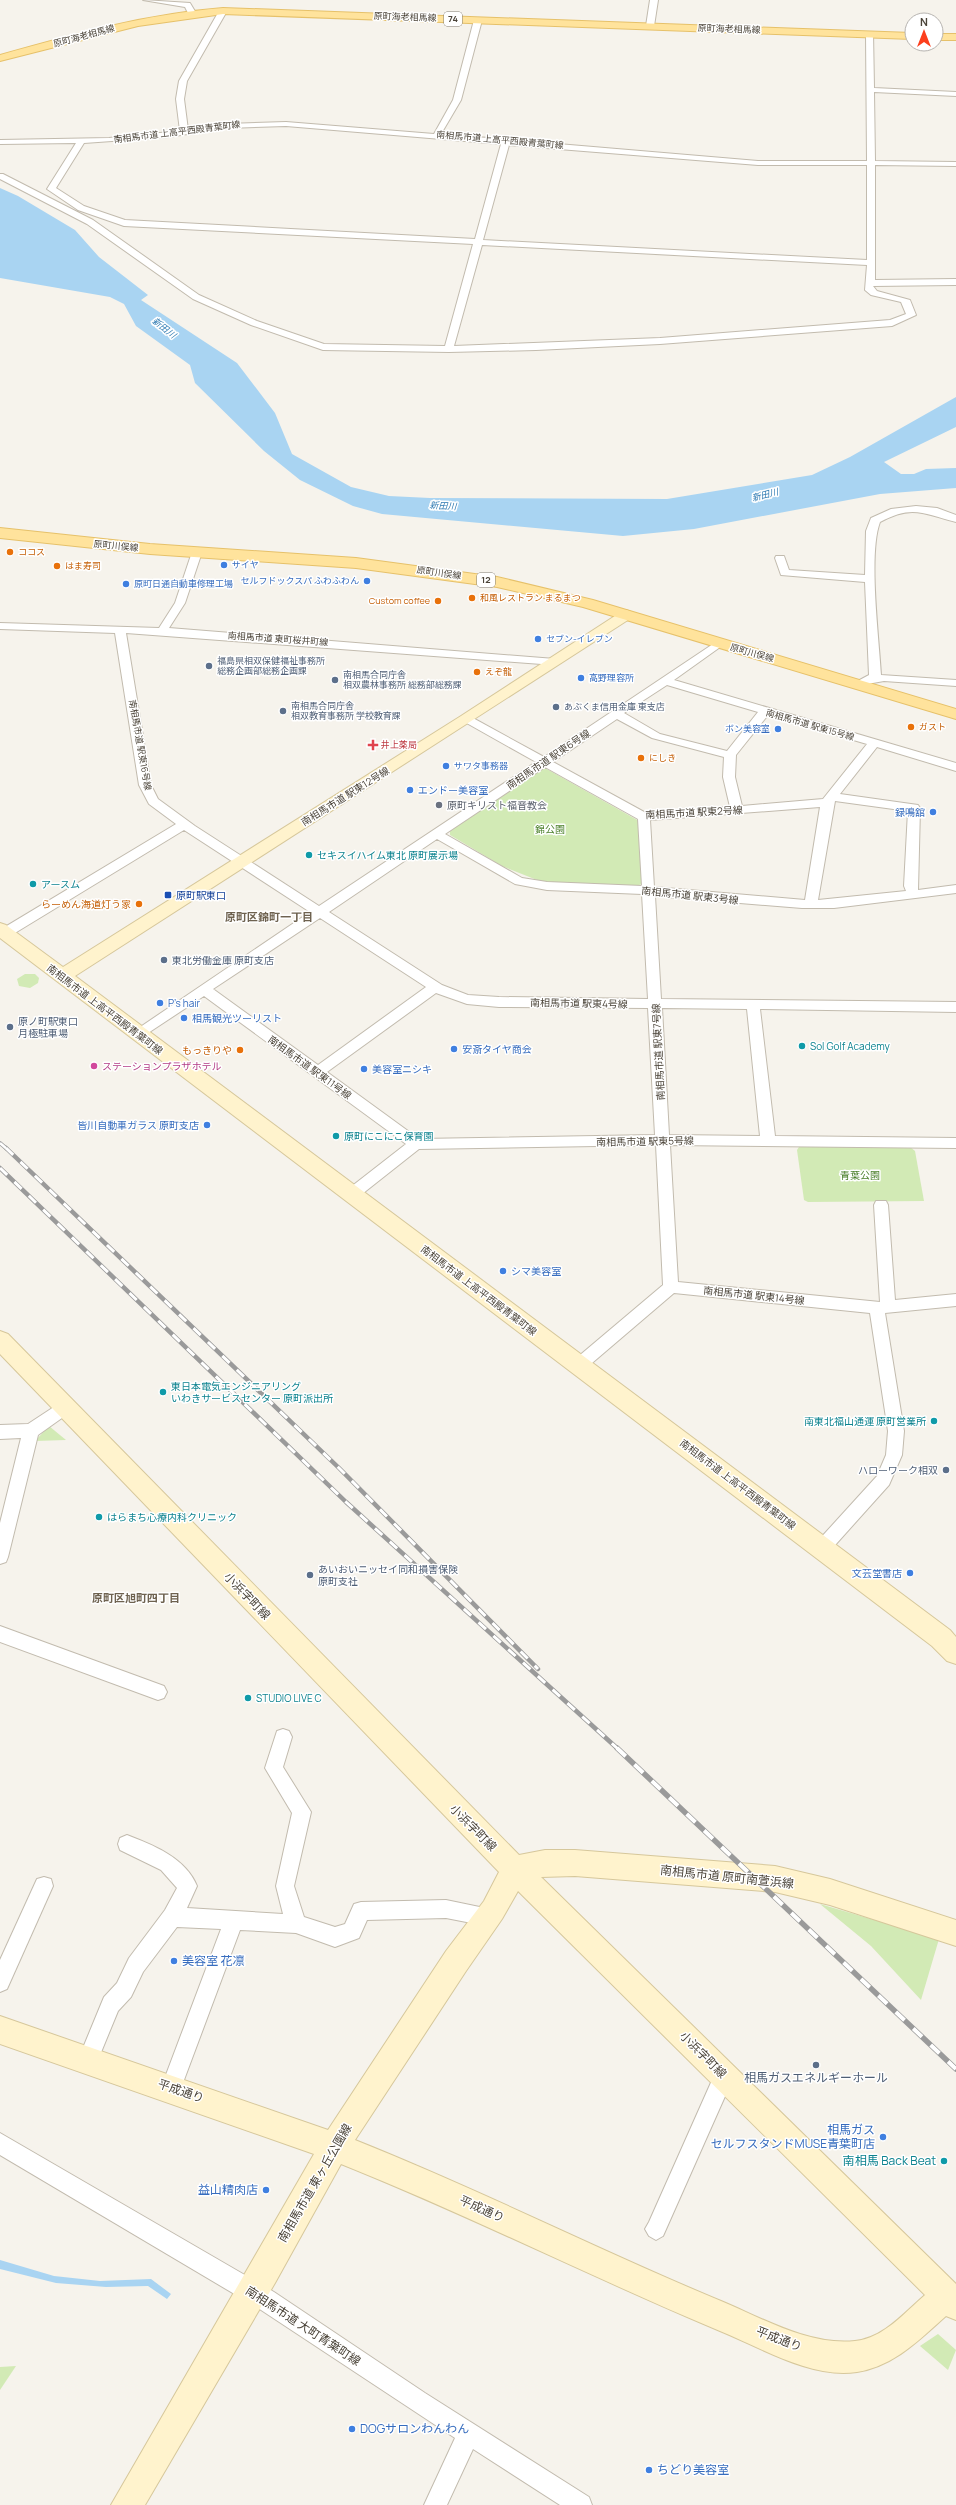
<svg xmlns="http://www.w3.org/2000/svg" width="956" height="2505" viewBox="0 0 956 2505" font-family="Manrope,'Noto Sans JP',sans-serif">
  <rect width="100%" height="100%" fill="#f6f3ec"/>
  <!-- green -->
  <g fill="#d2eab5">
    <polygon points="545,768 639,821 642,884 636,886 542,882 502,866 450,835 450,831"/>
    <polygon points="25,974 35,974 39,978 38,983 30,988 19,986 17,979"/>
    <polygon points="799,1147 910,1147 915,1151 924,1201 808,1202 804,1200 797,1150"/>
    <polygon points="49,1426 66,1440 35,1441"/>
    <polygon points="820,1904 939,1939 921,2000 871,1946"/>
    <polygon points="938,2334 956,2350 948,2370 920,2346"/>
    <polygon points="16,2366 0,2390 0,2367"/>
  </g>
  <!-- water -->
  <g fill="#a9d4f2">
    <polygon points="0,188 18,196 75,230 99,257 148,295 141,300 237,363 275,413 292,454 351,487 389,496 430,498 667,499 812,475 850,457 956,397 956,427 884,462 901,474 914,474 926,469 956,468 956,488 880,494 694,529 623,536 382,514 353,506 300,480 264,451 195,383 190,365 136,326 124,304 110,297 0,278"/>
    <polygon points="0,2260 54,2276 100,2281 151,2279 171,2294 167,2299 148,2286 106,2287 56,2283 0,2269"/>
  </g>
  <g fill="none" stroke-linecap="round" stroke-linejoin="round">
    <!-- street casing -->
    <g stroke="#c2bbae" stroke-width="2">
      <g id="street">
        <polygon points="143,0 190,3 196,13 189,15 185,7"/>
        <polygon points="650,0 658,0 654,26 650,28 646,26"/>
        <path d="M223,9L227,11L187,81L184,99L188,130L227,124L286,122L434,134L453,100L474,20L478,18L482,20L461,100L441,134L758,161H867L866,34L873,32L874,88L956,92V96L874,92L875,161L956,162V166L875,165V280L956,279V285L873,286L877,291L910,300L916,315L892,326L660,344L536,350L449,352L323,350L251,325L193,299L87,224L0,179V174H3L93,220L199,295L257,321L324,344L445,346L473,244L124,226L78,210L47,189L76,143L0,144V140L109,138L180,131L176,99L179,81L219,11ZM286,126L501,144L475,239L125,220L84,206L56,188L84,143L168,137L227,128ZM509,145L758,165H867V260L483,240ZM482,245L867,265L865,290L871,295L901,302L906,314L890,320L660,338L454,346Z"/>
        <path d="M916,506L937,508L956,515V522C924,514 913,504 880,522C868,554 879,638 881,675L956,680V686L884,681L856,686V682L869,675L865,582L781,575L775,558L776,556H784L789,570L865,575L866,531L871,518L891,509Z"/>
        <path d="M197,549L202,552L185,603L169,628L555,659L561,662L555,665L126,633L151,785L158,799L195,826L319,906L536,762L463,721V717H471L544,757L719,640L725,643L723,645L674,680L956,763V771L877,747L840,794L918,805L920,808L918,890L956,885V893L834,908H802L655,896L661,999L956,1002V1012L760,1009L775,1136L956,1138V1148L670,1145L678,1282L880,1302L874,1205L876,1201H886L888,1205L895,1300L956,1294V1306L885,1313L904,1431L902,1455L889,1485L828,1553L822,1555L816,1553L814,1548L816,1543L877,1476L886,1455L888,1431L870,1313L674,1293L585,1369L579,1371L573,1369L571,1365L573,1361L663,1285L656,1145L419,1149L357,1198H347L345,1194L347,1190L406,1144L204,996L142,1037L137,1039L130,1034L310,912L184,830L10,936H0V930L176,824L149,804L139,785L115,633L0,629V623L159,628L175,603L192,552ZM667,685L758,712L727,751L660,734L624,713ZM768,715L867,744L823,799L742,806L735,777L736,755ZM617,719L652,738L724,757L723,777L730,807L646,813L553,762ZM545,767L638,819L642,886L547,882L522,878L445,834ZM835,801L908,811L904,886L906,891L818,900ZM820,807L805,900L654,887L650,820ZM437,839L515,884L547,890L642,894L648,999L499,997L468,995L442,985L329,912ZM320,918L426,987L318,1065L213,989ZM436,993L467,1004L499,1007L648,1008L655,1135L419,1139L327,1072ZM662,1008L747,1009L760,1136L669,1135Z"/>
        <polygon points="63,1401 69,1403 71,1408 69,1413 38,1435 8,1557 6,1562 0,1564 0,1523 21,1438 0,1439 0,1425 28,1424"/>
        <polygon points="0,1626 164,1686 167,1692 164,1698 158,1700 0,1642"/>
        <path d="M283,1729L289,1731L292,1737L283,1767L311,1812L294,1886L304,1917L335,1927L345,1924L354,1904L361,1902L446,1900L494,1910L497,1917L494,1924L487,1926L446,1918L367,1920L359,1938L335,1947L296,1933L240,1930L181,2088L178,2095L171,2098L164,2095L161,2088L221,1929L177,1927L143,1972L131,1997L118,2011L95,2067L88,2070L81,2067L78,2060L104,1997L117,1983L129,1958L165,1910L177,1888L161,1870L120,1850L118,1844L120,1838L127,1835C153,1845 186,1858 197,1886L187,1908L283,1914L276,1886L292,1813L265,1768L277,1731Z"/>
        <polygon points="44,1877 51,1879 53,1886 7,1989 0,1992 0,1960 37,1879"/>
        <polygon points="724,2066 731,2069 734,2076 663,2236 656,2240 649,2236 645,2229 649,2222 717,2069"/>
        <polygon points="0,2133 274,2292 425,2393 589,2497 592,2505 560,2505 473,2449 447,2505 424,2505 455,2438 258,2308 0,2155"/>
      </g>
    </g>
    <!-- secondary casing -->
    <g stroke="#d6c79b" stroke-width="2">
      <g id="secondary">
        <polygon points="626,610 631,612 634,615 631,618 75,976 950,1630 956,1637 956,1664 947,1661 932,1646 0,938 0,923 6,925 63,967 461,716 621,612"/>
        <path d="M0,1331L8,1334L519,1855L545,1850H575L775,1866L830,1879L956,1920V1946L830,1905L775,1892L575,1876L541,1877L956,2284V2320L946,2316C919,2340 894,2366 857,2372C811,2379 762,2348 720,2331C593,2278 469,2215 341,2164L275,2283L145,2505H111L314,2154L0,2044V2016L328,2130L446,1951L484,1901L499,1872L0,1354ZM518,1891L925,2295C904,2313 884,2338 855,2341C809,2346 762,2318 721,2301C598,2250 479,2189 355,2140L466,1971L502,1919Z"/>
      </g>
    </g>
    <!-- primary casing -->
    <g stroke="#e6c16a" stroke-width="2">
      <g id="primary">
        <path d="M223,8L912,33V39L223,14L138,26L0,61V55C74,34 146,14 223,8Z"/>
        <rect x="936" y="34" width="20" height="6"/>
        <polygon points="0,528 150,544 356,558 497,577 593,600 956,709 956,719 583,607 497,587 356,568 150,554 0,538"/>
      </g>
    </g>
    <!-- street -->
    <use href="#street" fill="#fff" fill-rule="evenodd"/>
    <!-- secondary -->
    <use href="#secondary" fill="#fff3cd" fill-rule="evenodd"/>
    <!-- primary -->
    <use href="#primary" fill="#ffe39c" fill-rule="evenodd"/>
    <!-- rail-far2 casing -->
    <g stroke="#9a9a9a" stroke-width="4">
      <polyline id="rail-far2" points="0,1143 7,1149"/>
    </g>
    <!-- rail-far1 casing -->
    <g stroke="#9a9a9a" stroke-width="4.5">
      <g id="rail-far1">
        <polyline points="6,1148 339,1468 538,1669"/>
        <polyline points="0,1168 346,1502 618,1749"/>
      </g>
    </g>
    <!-- rail casing -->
    <g stroke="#9a9a9a" stroke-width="5.5">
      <polyline id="rail" points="617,1748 956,2069"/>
    </g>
    <!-- rail-far2 -->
    <use href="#rail-far2" stroke="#fff" stroke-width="2.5" stroke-dasharray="8" stroke-linecap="butt"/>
    <!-- rail-far1 -->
    <use href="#rail-far1" stroke="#fff" stroke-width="3" stroke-dasharray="10" stroke-linecap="butt"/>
    <!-- rail -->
    <use href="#rail" stroke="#fff" stroke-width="4" stroke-dasharray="12" stroke-linecap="butt"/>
  </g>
  <!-- markers -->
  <g fill="#e8710a" stroke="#fff" stroke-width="1.5">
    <circle cx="10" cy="552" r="4"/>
    <circle cx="57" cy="566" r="4"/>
    <circle cx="472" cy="598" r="4"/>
    <circle cx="438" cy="601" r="4"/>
    <circle cx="477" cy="672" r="4"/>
    <circle cx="911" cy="727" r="4"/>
    <circle cx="641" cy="758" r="4"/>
    <circle cx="139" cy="904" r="4"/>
    <circle cx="240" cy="1050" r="4"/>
  </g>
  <g fill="#3f7fe0" stroke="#fff" stroke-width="1.5">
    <circle cx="224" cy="565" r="4"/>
    <circle cx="367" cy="581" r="4"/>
    <circle cx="126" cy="584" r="4"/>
    <circle cx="538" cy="639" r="4"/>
    <circle cx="581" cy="678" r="4"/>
    <circle cx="778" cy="729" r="4"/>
    <circle cx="446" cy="766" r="4"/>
    <circle cx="410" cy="790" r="4"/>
    <circle cx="933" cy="812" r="4"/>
    <circle cx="160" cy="1003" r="4"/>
    <circle cx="184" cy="1018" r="4"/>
    <circle cx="454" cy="1049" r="4"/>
    <circle cx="364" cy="1069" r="4"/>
    <circle cx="207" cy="1125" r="4"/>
    <circle cx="503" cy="1271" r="4"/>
    <circle cx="910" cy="1573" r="4"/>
    <circle cx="174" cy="1961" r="4"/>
    <circle cx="883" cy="2137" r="4"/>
    <circle cx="266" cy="2190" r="4"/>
    <circle cx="352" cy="2429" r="4"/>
    <circle cx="649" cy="2470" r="4"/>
  </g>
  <g fill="#5c6f8a" stroke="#fff" stroke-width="1.5">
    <circle cx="209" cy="666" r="4"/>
    <circle cx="335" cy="680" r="4"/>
    <circle cx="556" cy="707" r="4"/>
    <circle cx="283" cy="711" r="4"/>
    <circle cx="164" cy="960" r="4"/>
    <circle cx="10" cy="1027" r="4"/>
    <circle cx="946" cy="1470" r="4"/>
    <circle cx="310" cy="1575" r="4"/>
    <circle cx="816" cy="2065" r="4"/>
  </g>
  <path fill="#e0444e" stroke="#fff" stroke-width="1.5" d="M371 739h4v4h4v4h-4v4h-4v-4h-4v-4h4z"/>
  <circle fill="#6b7280" stroke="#fff" stroke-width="1.5" cx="439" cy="805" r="4"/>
  <g fill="#0f9aa8" stroke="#fff" stroke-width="1.5">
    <circle cx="309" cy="855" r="4"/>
    <circle cx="33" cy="884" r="4"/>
    <circle cx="802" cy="1046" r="4"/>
    <circle cx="336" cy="1136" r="4"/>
    <circle cx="163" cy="1392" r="4"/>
    <circle cx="934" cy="1421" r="4"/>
    <circle cx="99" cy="1517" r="4"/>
    <circle cx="248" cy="1698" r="4"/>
    <circle cx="944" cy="2161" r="4"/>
  </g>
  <rect fill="#1a4fb4" stroke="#fff" stroke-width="1.5" x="164" y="891" width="8" height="8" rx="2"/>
  <circle fill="#d1479c" stroke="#fff" stroke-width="1.5" cx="94" cy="1066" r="4"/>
  <g text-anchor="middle" stroke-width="3" stroke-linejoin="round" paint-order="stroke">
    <!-- far-street labels -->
    <g font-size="9" fill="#4b4439" stroke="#fff">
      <text transform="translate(405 17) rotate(2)" y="3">原町海老相馬線</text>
      <text transform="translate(729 29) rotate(2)" y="3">原町海老相馬線</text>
      <text transform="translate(84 36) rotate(-15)" y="3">原町海老相馬線</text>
      <text transform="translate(177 132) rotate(-7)" y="3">南相馬市道 上高平西殿青葉町線</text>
      <text transform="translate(500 140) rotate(5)" y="3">南相馬市道 上高平西殿青葉町線</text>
      <text transform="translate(116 546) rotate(5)" y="3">原町川俣線</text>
      <text transform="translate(439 573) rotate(8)" y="3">原町川俣線</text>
      <text transform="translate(278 639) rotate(4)" y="3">南相馬市道 東町桜井町線</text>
      <text transform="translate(752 653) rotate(16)" y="3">原町川俣線</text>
      <text transform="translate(810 725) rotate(16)" y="3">南相馬市道 駅東15号線</text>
      <text transform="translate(140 745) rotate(80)" y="3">南相馬市道 駅東16号線</text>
    </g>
    <!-- shield labels -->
    <g fill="#fff" stroke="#817c74" stroke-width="1">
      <rect x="444" y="12" width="18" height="14" rx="3"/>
      <rect x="477" y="573" width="18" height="14" rx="3"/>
    </g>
    <g font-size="9" font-weight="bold" fill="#4b4439">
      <text x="453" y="22">74</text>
      <text x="486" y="583">12</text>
    </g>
    <!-- far-water labels -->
    <g font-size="9" font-style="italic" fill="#2e7ab2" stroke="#fff">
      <text transform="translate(164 328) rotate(38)" y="3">新田川</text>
      <text transform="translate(765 495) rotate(-14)" y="3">新田川</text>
      <text transform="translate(443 506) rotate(3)" y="3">新田川</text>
    </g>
    <!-- far-food labels -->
    <g font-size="9" fill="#c56008" stroke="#fff" text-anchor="start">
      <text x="18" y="555">ココス</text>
      <text x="65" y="569">はま寿司</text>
      <text x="480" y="601">和風レストラン まるまつ</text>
      <text x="430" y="604" text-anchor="end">Custom coffee</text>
      <text x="485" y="675">えぞ龍</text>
      <text x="919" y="730">ガスト</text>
      <text x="649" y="761">にしき</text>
    </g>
    <!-- far-shop labels -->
    <g font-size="9" fill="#366cbe" stroke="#fff" text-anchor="start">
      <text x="232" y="568">サイヤ</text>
      <text x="359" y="584" text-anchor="end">セルフドックスパ ふわふわん</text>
      <text x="134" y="587">原町日通自動車修理工場</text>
      <text x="546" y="642">セブン-イレブン</text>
      <text x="589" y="681">高野理容所</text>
      <text x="770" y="732" text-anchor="end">ボン美容室</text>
      <text x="454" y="769">サワタ事務器</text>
    </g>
    <!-- far-service labels -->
    <g font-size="9" fill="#4e5e75" stroke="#fff" text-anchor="start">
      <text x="217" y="664">福島県相双保健福祉事務所<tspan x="217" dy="10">総務企画部総務企画課</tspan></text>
      <text x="343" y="678">南相馬合同庁舎<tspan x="343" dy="10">相双農林事務所 総務部総務課</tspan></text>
      <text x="291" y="709">南相馬合同庁舎<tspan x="291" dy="10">相双教育事務所 学校教育課</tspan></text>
      <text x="564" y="710">あぶくま信用金庫 東支店</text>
    </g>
    <!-- far-health labels -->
    <g font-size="9" fill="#be3a42" stroke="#fff" text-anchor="start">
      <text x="381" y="748">井上薬局</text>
    </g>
    <!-- street labels -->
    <g font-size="10" fill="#4b4439" stroke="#fff">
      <text transform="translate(548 759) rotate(-34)" y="4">南相馬市道 駅東6号線</text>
      <text transform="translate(345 796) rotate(-32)" y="4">南相馬市道 駅東12号線</text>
      <text transform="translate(694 812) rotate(-3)" y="4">南相馬市道 駅東2号線</text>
      <text transform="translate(690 895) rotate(6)" y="4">南相馬市道 駅東3号線</text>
      <text transform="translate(579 1003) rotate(1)" y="4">南相馬市道 駅東4号線</text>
      <text transform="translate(105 1009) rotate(37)" y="4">南相馬市道 上高平西殿青葉町線</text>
      <text transform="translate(658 1052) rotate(-93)" y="4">南相馬市道 駅東7号線</text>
      <text transform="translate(310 1067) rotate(36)" y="4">南相馬市道 駅東11号線</text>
      <text transform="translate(645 1141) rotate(-1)" y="4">南相馬市道 駅東5号線</text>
      <text transform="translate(479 1290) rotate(37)" y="4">南相馬市道 上高平西殿青葉町線</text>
      <text transform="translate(754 1295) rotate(6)" y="4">南相馬市道 駅東14号線</text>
      <text transform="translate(738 1484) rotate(37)" y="4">南相馬市道 上高平西殿青葉町線</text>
    </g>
    <!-- shop labels -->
    <g font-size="10" fill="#366cbe" stroke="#fff" text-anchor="start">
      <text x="418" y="794">エンドー美容室</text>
      <text x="925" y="816" text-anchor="end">録鳴舘</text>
      <text x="168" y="1007">P's hair</text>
      <text x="192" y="1022">相馬観光ツーリスト</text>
      <text x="462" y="1053">安斎タイヤ商会</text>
      <text x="372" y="1073">美容室ニシキ</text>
      <text x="199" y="1129" text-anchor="end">皆川自動車ガラス 原町支店</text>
      <text x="511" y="1275">シマ美容室</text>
      <text x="902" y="1577" text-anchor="end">文芸堂書店</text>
    </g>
    <!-- worship labels -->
    <g font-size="10" fill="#5b616d" stroke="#fff" text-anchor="start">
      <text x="447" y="809">原町キリスト福音教会</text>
    </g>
    <!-- park labels -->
    <g font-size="10" fill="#4a7f2a" stroke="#fff">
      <text x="550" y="833">錦公園</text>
      <text x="860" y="1179">青葉公園</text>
    </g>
    <!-- culture labels -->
    <g font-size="10" fill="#0d838f" stroke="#fff" text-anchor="start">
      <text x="317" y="859">セキスイハイム東北 原町展示場</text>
      <text x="41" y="888">アースム</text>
      <text x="810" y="1050">Sol Golf Academy</text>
      <text x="344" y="1140">原町にこにこ保育園</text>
      <text x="171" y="1390">東日本電気エンジニアリング<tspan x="171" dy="12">いわきサービスセンター 原町派出所</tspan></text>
      <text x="926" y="1425" text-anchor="end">南東北福山通運 原町営業所</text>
      <text x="107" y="1521">はらまち心療内科クリニック</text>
      <text x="256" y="1702">STUDIO LIVE C</text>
    </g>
    <!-- transit labels -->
    <g font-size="10" fill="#164399" stroke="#fff" text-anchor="start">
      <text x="176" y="899">原町駅東口</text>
    </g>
    <!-- food labels -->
    <g font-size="10" fill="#c56008" stroke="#fff" text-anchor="end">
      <text x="131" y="908">らーめん海道灯う家</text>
      <text x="232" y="1054">もっきりや</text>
    </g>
    <!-- service labels -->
    <g font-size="10" fill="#4e5e75" stroke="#fff" text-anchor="start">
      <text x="172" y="964">東北労働金庫 原町支店</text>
      <text x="18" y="1025">原ノ町駅東口<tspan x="18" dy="12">月極駐車場</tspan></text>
      <text x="938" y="1474" text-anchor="end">ハローワーク相双</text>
      <text x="318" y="1573">あいおいニッセイ同和損害保険<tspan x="318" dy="12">原町支社</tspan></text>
    </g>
    <!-- hotel labels -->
    <g font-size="10" fill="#b23c85" stroke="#fff" text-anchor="start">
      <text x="102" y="1070">ステーションプラザホテル</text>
    </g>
    <!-- neighbourhood labels -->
    <g font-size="11" font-weight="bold" fill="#6e6250" stroke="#fff">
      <text x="269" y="921">原町区錦町一丁目</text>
      <text x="136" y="1602">原町区旭町四丁目</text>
    </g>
    <!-- near-street labels -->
    <g font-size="12" fill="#4b4439" stroke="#fff">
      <text transform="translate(247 1596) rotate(46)" y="4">小浜字町線</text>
      <text transform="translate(473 1828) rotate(45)" y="4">小浜字町線</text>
      <text transform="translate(727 1877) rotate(6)" y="4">南相馬市道 原町南萱浜線</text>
      <text transform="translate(703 2055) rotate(45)" y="4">小浜字町線</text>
      <text transform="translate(181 2091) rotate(19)" y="4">平成通り</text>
      <text transform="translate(315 2183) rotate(-60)" y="4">南相馬市道 東ヶ丘公園線</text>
      <text transform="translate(482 2209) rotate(24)" y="4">平成通り</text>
      <text transform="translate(303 2326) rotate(33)" y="4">南相馬市道 大町青葉町線</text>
      <text transform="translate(779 2339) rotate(21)" y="4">平成通り</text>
    </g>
    <!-- near-shop labels -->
    <g font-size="12" fill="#366cbe" stroke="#fff" text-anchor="start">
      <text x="182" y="1965">美容室 花凛</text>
      <text x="875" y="2134" text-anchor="end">相馬ガス<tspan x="875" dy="14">セルフスタンドMUSE青葉町店</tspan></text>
      <text x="258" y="2194" text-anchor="end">益山精肉店</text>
      <text x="360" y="2433">DOGサロンわんわん</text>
      <text x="657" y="2474">ちどり美容室</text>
    </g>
    <!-- near-service labels -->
    <g font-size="12" fill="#4e5e75" stroke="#fff">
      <text x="816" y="2082">相馬ガスエネルギーホール</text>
    </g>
    <!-- near-culture labels -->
    <g font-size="12" fill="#0d838f" stroke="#fff" text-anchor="end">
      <text x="936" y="2165">南相馬 Back Beat</text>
    </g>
  </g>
  <!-- north arrow -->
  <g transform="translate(924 32)"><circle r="19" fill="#ffffff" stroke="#b7b4b0"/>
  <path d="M0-3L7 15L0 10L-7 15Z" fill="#fc3f1d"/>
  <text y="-6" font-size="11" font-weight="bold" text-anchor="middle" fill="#4b4439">N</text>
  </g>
</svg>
